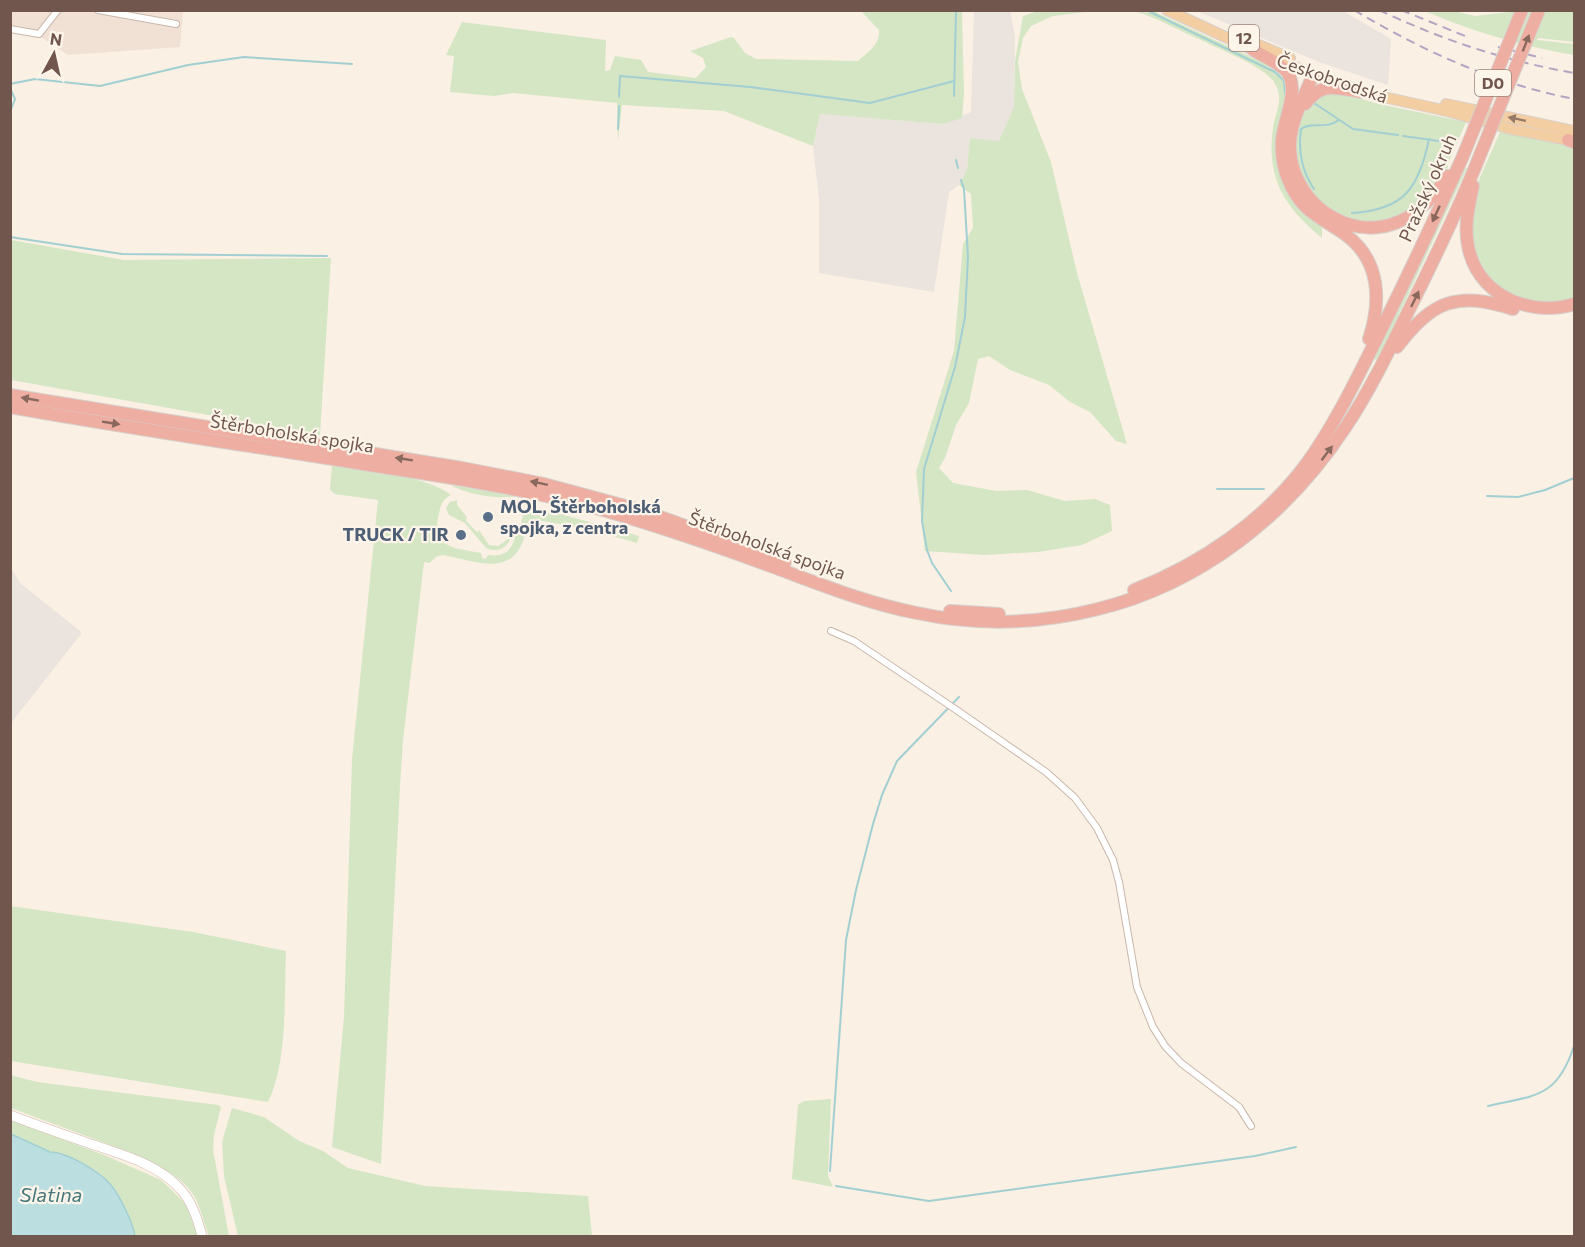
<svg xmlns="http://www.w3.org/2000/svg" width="1585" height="1247" viewBox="0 0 1585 1247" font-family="Commissioner,sans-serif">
  <rect width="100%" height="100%" fill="#faf0e4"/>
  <!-- residential -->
  <polygon fill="#f1e1d4" points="10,11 183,11 180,47 68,55 42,38 11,33"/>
  <!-- industrial -->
  <g fill="#eae3de">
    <polygon points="974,11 1010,11 1015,36 1014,107 999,142 970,138 967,170 959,185 949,192 934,292 819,273 819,200 813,146 820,114 943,124 971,112"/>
    <polygon points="1197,11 1343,11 1391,39 1388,85 1319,62"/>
    <polygon points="10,567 20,583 80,631 81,634 11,723"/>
  </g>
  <!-- green -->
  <g fill="#d5e6c4">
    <polygon points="1041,10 1094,11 1053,16 1031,26 1023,38 1018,62 1022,89 1051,162 1077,273 1127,444 1116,441 1090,412 1070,402 1049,385 1010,370 989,356 978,359 969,403 956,425 945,458 939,468 953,483 996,491 1027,490 1065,501 1095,499 1110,505 1112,531 1082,545 1038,552 984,555 925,551 916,472 954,351 963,244 973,228 971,194 959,185 967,170 970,138 999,141 1014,107 1015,61 1023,16"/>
    <path d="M861,11H962L964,95L962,118L943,124L820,114L813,146L724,111L622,105L618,140L617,103L513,93L494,96L450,92L454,56L446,55L462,22L606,40L605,71L610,70L615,56L641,60L648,72L696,78L706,67L703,58L690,51L731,37L734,38L745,53L756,59L858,61C868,52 880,45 879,30Z"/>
    <path d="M1134,11L1150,13L1153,11L1279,70C1295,92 1282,105 1278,127C1269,170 1291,203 1322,228V238C1284,207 1266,178 1273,128C1275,114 1283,101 1277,88C1274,80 1268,75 1262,71C1243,58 1221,50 1201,40C1178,30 1157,18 1134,11Z"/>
    <path d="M1425,11H1454L1475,16L1518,11H1574V42L1538,38L1537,40L1574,44V55C1523,46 1473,32 1425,11Z"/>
    <path d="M1333,91L1379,104L1466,122L1448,164V167C1437,184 1424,205 1404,214C1346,241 1283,191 1298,128C1300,119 1305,106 1312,100C1317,95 1327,93 1333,91Z"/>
    <polygon points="1500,132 1574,147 1574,299 1554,304 1519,299 1497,286 1480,267 1470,241 1474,191"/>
    <polygon points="1464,167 1467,168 1398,316 1401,319 1379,362 1372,357"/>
    <polygon points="11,240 124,260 331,258 320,435 11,380"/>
    <path d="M332,465C365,471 426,475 451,495C443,499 441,504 439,513C430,548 454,548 481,553L482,558L486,559L488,555C512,558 514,543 518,524H521L524,508L533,507L546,510L639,536L637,543L595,531L538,520C527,524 527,531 523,541C509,579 471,559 442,555L436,557L429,563L424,562L403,740L400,786L381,1164L332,1147L344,1017L352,760L378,500L335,494L330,490Z"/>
    <path d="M451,485L515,496C499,500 465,494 451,485Z"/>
    <path d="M457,500V505L467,517L466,521L478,533L479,530L489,545L498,546L511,537C507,549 497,553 486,548L465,523L449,515L446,508L450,502Z"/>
    <path d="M10,906L193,932L286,951C284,995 288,1062 268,1102L11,1061Z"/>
    <path d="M10,1075L37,1082L218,1105L221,1107L214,1135L213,1150L229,1236H209C204,1224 201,1208 194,1196C183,1177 157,1165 137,1155L11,1108Z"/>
    <polygon points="831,1099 828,1176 833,1187 792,1179 798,1105 804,1101"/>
    <polygon points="232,1108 264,1117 299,1141 323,1151 348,1168 425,1186 588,1196 592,1236 238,1236 224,1176 222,1142"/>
    <polygon points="10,1120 104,1155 161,1180 185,1203 198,1236 135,1236 124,1210 93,1171 66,1155 50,1152 11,1134"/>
  </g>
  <!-- water -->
  <path fill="#bbdfe1" stroke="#a2cfd2" stroke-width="1.5" d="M11,1134L50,1152C67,1152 100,1172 111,1185C120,1196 133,1223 135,1236H11Z"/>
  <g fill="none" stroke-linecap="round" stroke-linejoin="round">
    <!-- stream -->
    <g stroke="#a2cfd2" stroke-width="2">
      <polyline points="1146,10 1275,72 1284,81 1285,93"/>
      <polyline points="10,84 35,79 100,86 188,65 244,57 352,64"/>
      <polyline points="10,88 15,99 10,112"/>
      <polyline points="954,96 956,10"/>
      <polyline points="619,97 620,76 750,87 870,103 954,81"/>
      <polyline points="1314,103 1353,129 1398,135"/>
      <polyline points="618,129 619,106"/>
      <polyline points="1403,136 1453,143"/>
      <polyline points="956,160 958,168"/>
      <path d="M1314,189C1301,170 1298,151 1301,129C1311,121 1326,130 1339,120"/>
      <path d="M1352,213C1404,210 1419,188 1429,139"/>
      <polyline points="10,237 122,254 327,256"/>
      <polyline points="1217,489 1264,489"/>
      <polyline points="1487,496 1518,497 1545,490 1574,478"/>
      <polyline points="951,591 932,563 927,550 922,521 924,469 955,367 965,317 968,257 964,189 961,180"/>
      <path d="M1488,1106C1536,1095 1557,1098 1574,1046"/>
      <polyline points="830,1171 846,940 856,890 873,824 882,795 897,761 959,697"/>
      <polyline points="836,1186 929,1201 1255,1156 1296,1147"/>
    </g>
    <!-- street casing -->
    <g stroke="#cab7ac" stroke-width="8">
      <g id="street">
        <polyline points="98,10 176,24"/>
        <polyline points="10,29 39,34 58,10"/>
        <polyline points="831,631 854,641 958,711 1046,772 1075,798 1097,828 1113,860 1119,882 1137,987 1153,1027 1165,1046 1181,1063 1239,1107 1251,1126"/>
      </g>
    </g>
    <!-- secondary casing -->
    <g stroke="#cfb9ad" stroke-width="10">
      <path id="secondary" d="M10,1115C36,1125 62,1134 88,1143C120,1154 160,1164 182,1191C193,1204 198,1220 202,1236"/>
    </g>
    <!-- primary casing -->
    <g stroke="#d7d0cd" stroke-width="12">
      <g id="primary">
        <polyline points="1167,10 1258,52"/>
        <polyline points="1249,41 1290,58"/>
        <polyline points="1277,60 1361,92 1447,111 1511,129 1574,141"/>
        <polyline points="1446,104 1574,131"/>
      </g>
    </g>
    <!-- highway casing -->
    <g stroke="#d7d0cd" stroke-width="14">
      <g id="highway">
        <path d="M1252,49C1262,56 1279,62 1287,72C1300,89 1284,119 1282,139C1281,152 1283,167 1288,179C1301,212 1321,217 1346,235C1381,261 1381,302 1369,339"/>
        <path d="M1313,75C1303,100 1289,123 1290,149C1292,202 1348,243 1398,222C1421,213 1434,195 1448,176"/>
        <path d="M1305,104C1322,81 1336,88 1361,92"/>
        <polyline points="1568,140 1574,142"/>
        <path d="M1473,186C1468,208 1463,231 1470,254C1483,298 1533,317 1574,304"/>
        <path d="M1397,347C1433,300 1457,291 1513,309"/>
        <polyline points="10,395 462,468 544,484 644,511 785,562"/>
        <path d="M10,407C128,428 246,445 363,464C435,475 507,486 577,503C642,520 705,542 768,565C817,583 865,603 917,613C977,626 1039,624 1098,609C1200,584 1287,516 1345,428C1369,392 1388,353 1407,314C1433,262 1459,209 1480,155"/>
        <path d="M1134,590C1201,564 1264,521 1307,463C1337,421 1359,374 1382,328C1410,271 1437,214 1463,156"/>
        <polyline points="950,611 999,614"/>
      </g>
    </g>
    <!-- street -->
    <use href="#street" stroke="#fff" stroke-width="6"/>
    <!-- secondary -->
    <use href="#secondary" stroke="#fff" stroke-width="9"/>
    <!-- primary -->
    <use href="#primary" stroke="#f3cea3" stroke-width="10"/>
    <!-- highway -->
    <use href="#highway" stroke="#eeaea1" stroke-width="12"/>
    <!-- rail -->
    <g stroke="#b2a4c2" stroke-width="2" stroke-dasharray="9 6" stroke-linecap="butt">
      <path d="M1354,10C1425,52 1493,83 1574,99"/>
      <path d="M1379,10C1442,40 1506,61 1574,73"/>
      <polyline points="1401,10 1470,38"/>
      <polyline points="1498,47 1542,58"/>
    </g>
    <!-- highway-bridge casing -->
    <g stroke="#d7d0cd" stroke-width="14" stroke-linecap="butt">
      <g id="highway-bridge">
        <polyline points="1480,155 1539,10"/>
        <polyline points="1463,156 1522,10"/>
      </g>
    </g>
    <!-- highway-bridge -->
    <use href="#highway-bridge" stroke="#eeaea1" stroke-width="12"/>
  </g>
  <!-- one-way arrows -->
  <defs><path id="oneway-solid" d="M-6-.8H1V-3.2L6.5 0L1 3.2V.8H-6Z" transform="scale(1.5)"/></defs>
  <g fill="#89685d">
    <use href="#oneway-solid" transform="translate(1526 43) rotate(-69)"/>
    <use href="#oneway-solid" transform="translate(1436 214) rotate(115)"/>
    <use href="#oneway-solid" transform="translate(1415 299) rotate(-64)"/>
    <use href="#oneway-solid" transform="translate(30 399) rotate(-170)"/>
    <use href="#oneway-solid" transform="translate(111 423) rotate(9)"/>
    <use href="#oneway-solid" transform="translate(1327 453) rotate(-53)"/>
    <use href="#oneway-solid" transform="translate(404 459) rotate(-171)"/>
    <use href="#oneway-solid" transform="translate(539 483) rotate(-168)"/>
  </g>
  <use fill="#977a66" href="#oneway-solid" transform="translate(1517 119) rotate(-168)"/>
  <!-- markers -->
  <g fill="#5c6f8a" stroke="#fdf4ea" stroke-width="2">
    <circle cx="488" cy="517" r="6"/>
    <circle cx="461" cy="535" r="6"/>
  </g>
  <g text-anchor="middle" stroke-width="4.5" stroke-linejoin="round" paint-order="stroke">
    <!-- shield labels -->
    <g fill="#fdf4ea" stroke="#9a857b" stroke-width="1.5">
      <rect x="1229" y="25" width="30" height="26" rx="4.5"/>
      <rect x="1475" y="70" width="36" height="26" rx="4.5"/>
    </g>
    <g font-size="16" font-weight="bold" fill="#70564c">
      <text x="1244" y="44">12</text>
      <text x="1493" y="89">D0</text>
    </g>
    <!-- street labels -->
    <g font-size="18" fill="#70564c" stroke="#fdf4ea">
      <text transform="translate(1332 79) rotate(19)" y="6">Českobrodská</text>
      <text transform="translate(1428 188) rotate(-66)" y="6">Pražský okruh</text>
      <text transform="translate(292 434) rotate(9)" y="6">Štěrboholská spojka</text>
      <text transform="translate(767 546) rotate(20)" y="6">Štěrboholská spojka</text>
    </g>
    <!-- service labels -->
    <g font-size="18" font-weight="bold" fill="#4e5e75" stroke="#fdf4ea" text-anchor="start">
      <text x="500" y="513">MOL, Štěrboholská<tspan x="500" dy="21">spojka, z centra</tspan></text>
      <text x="449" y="541" text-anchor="end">TRUCK / TIR</text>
    </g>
    <!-- water labels -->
    <g font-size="20" font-style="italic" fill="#45777b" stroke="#fdf4ea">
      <text x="51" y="1202">Slatina</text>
    </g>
  </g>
  <!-- border -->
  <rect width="1585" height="1247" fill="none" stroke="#70564c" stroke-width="24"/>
  <!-- north arrow -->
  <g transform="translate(54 54) rotate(8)" stroke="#fdf4ea" stroke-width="4.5" paint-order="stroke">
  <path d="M0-4.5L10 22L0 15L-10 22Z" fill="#70564c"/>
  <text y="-9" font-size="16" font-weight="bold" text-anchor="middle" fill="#70564c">N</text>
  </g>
</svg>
